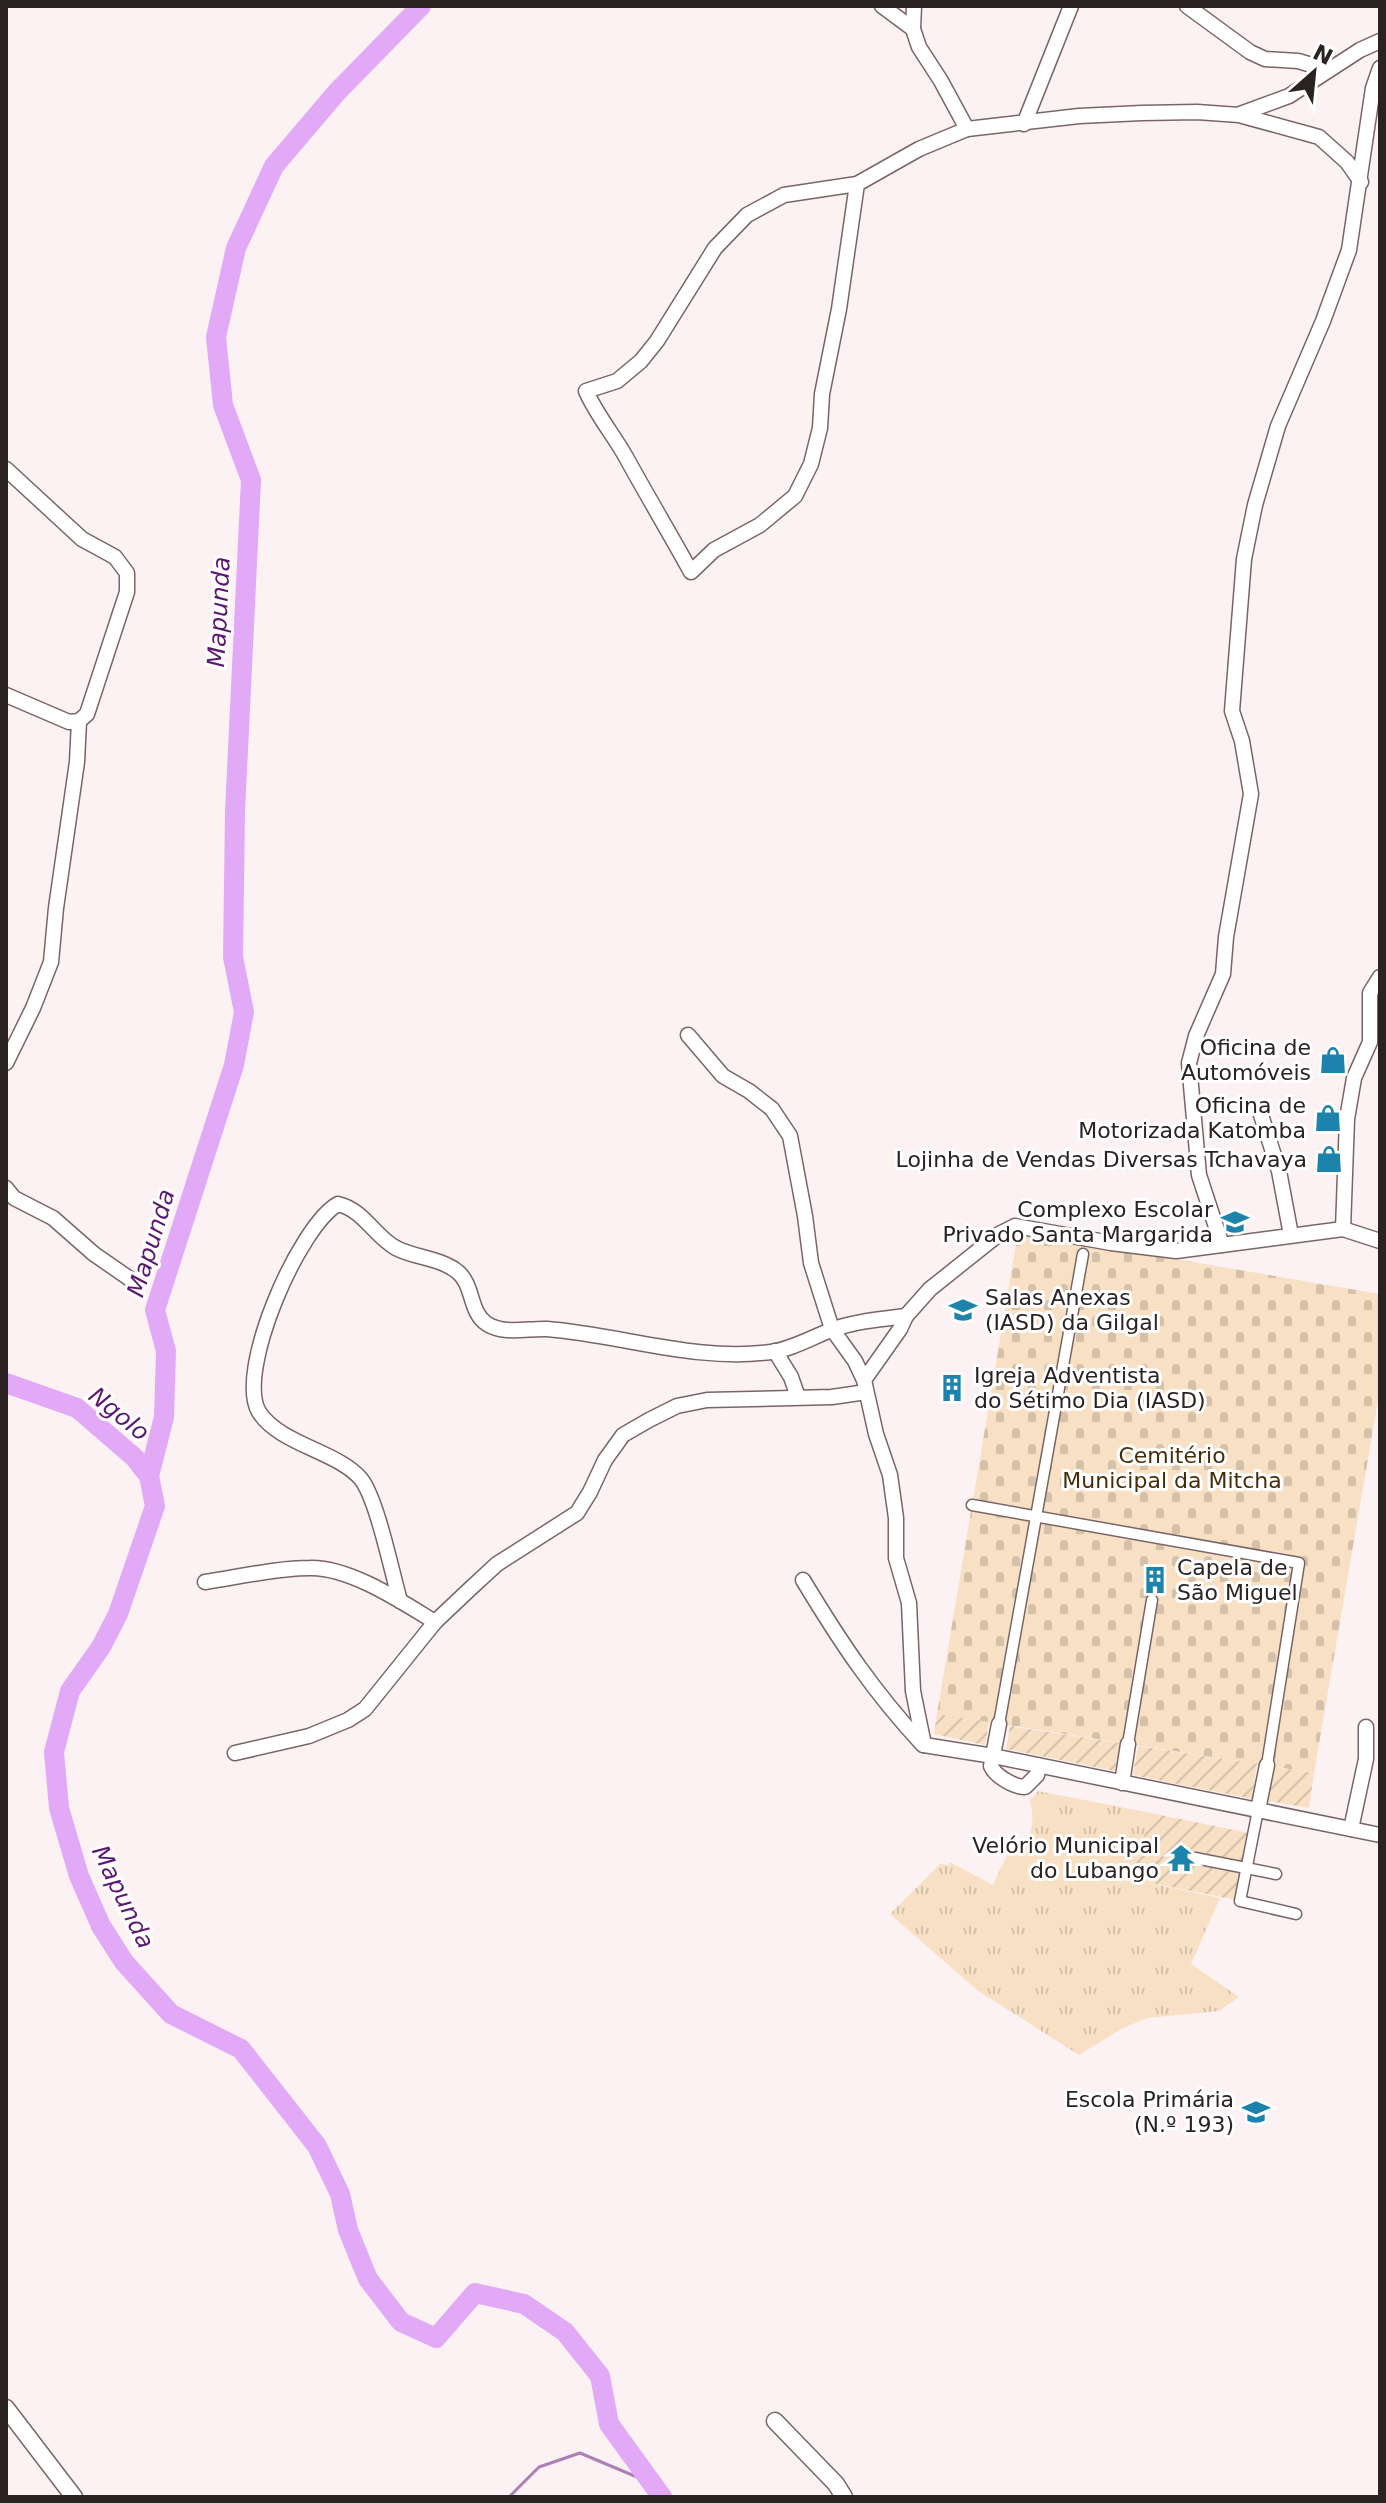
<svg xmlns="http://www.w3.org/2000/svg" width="1386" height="2503" viewBox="0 0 1386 2503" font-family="'DejaVu Sans',sans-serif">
  <defs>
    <pattern id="grass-tufts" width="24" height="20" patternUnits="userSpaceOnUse" patternTransform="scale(2)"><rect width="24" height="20" fill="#f8e0c5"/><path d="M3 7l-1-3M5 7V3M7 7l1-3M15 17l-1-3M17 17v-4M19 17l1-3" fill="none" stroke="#d5c0a9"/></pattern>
    <pattern id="cemetery-stones" width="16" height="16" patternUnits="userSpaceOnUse" patternTransform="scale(2)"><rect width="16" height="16" fill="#f8e0c5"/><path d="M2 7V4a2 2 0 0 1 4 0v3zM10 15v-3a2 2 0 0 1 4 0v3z" fill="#d5c0a9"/></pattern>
    <pattern id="garden-furrows" width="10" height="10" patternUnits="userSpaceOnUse" patternTransform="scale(2)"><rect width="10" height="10" fill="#f8e0c5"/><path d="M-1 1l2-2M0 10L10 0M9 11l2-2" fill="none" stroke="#d5c0a9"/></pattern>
  </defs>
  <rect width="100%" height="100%" fill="#fdf2f3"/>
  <!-- grass -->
  <path fill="url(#grass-tufts)" d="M1038,1791L1151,1813L1131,1879L1220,1898L1191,1964L1239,1997L1219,2011L1147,2018L1121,2029L1079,2055L977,1990L890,1914L941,1863L948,1866L950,1862L993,1885L1009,1851L1020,1856C1030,1836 1036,1823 1030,1801Z"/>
  <!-- cemetery -->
  <polygon fill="url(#cemetery-stones)" points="1018,1232 1380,1294 1380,1389 1314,1773 937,1714"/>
  <!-- garden -->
  <g fill="url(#garden-furrows)">
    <polygon points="937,1714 989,1722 985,1745 934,1734"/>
    <polygon points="1010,1726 1120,1743 1115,1771 1006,1749"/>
    <polygon points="1138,1746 1257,1764 1252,1799 1133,1775"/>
    <polygon points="1274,1767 1314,1773 1309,1808 1268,1801"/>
    <polygon points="1151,1813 1249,1833 1236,1900 1131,1879"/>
  </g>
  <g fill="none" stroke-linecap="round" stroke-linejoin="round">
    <!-- stream -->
    <polyline stroke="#aa80b6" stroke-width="3" points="509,2497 539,2467 580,2453 656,2485"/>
    <!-- river -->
    <g stroke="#e1a9f6" stroke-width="20">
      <polyline points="421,6 337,92 274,166 236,248 216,337 223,405 251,480 235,812 233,957 244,1012 234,1065 155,1310 166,1351 164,1417 149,1476 155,1506 118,1614 101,1647 70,1691 54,1752 59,1808 79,1876 101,1926 124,1962 171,2014 241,2049 317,2146 340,2194 348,2230 368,2279 401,2322 436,2338 475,2293 524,2304 565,2332 600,2376 609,2424 662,2497"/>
      <polyline points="6,1383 77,1408 135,1458 149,1476"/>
    </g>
    <!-- pedestrian casing -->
    <g stroke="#7a6566" stroke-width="13">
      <g id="pedestrian">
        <polyline points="972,1505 1299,1563 1267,1765"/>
        <polyline points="999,1724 1083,1254"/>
        <polyline points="1128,1744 1152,1600"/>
        <polyline points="1258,1810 1240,1901 1296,1914"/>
        <polyline points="1195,1858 1276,1874"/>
      </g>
    </g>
    <!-- minor casing -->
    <g stroke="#7a6566" stroke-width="17">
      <g id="minor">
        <polyline points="882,6 913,29"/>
        <polyline points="914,6 913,29 919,47 941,81 967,129"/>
        <polyline points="1187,6 1250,52 1265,59 1298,61 1329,70"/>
        <polyline points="1240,114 1289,96 1360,50 1380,41"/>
        <polyline points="1024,124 1071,6"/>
        <path d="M857,184L839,309L822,394L820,428L811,464L795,496L760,525L714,550L691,572C670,534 648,497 627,459C614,435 597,416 586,391L617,381L641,361L657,341L715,248L747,215L784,195L857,184L919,149L967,129L1079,116L1142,113L1197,112L1239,115L1319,137L1347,162L1361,182"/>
        <polyline points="6,469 82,539 115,557 127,573 127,592 87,714 79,721 69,722 6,695"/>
        <polyline points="688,1035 723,1076 749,1091 772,1109 790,1136 805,1216 811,1263 832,1329 855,1361 864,1380 876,1434 890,1475 896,1518 896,1558 909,1603 913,1691 924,1745"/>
        <polyline points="6,1063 33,1008 51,962 56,908 77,762 79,721"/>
        <polyline points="1261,1115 1279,1171 1291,1235"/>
        <polyline points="6,1188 14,1198 53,1218 94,1254 133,1281"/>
        <polyline points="1343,1229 1347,1119 1354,1078 1370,1042 1370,993 1380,977"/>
        <polyline points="1222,1245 1199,1175 1189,1063 1196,1036 1223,974 1226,937 1251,794 1242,741 1232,711 1244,559 1255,505 1278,426 1323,321 1349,250 1373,88 1380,68"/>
        <polyline points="775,1351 791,1377 798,1397"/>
        <polyline points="864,1380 900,1329 906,1316 930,1289 999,1234 1015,1226 1111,1243 1176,1251 1343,1229 1380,1241"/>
        <path d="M803,1580C841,1643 873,1691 923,1745"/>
        <path d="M205,1582C239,1577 276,1568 310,1568C350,1567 402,1602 435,1622"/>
        <path d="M400,1601C392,1573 377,1499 361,1479C339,1452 279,1444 259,1412C235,1372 299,1226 338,1204C364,1210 374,1236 396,1248C415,1258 441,1258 458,1272C474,1286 469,1312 487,1324C505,1335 528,1328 547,1329C622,1335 696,1362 771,1352C793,1349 814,1336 834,1329C858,1321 882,1319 906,1316"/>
        <path d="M999,1724L991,1766C995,1776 1014,1787 1025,1787L1037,1775L1039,1766"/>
        <polyline points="924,1745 993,1756 1380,1835"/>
        <polyline points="235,1753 309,1736 348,1720 365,1709 435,1622 471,1588 497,1564 577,1513 590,1492 605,1460 623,1435 649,1420 677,1406 707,1400 832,1397 866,1392"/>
        <polyline points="1122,1783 1128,1744"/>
        <polyline points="1258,1810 1267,1765"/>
        <polyline points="1351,1829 1366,1759 1366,1727"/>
      </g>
    </g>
    <!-- tertiary casing -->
    <g stroke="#7a6566" stroke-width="19">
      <g id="tertiary">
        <polyline points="6,2408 74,2497"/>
        <polyline points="775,2421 836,2484 844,2497"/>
      </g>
    </g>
    <!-- pedestrian -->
    <use href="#pedestrian" stroke="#fff" stroke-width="10"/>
    <!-- minor -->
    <use href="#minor" stroke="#fff" stroke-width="14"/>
    <!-- tertiary -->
    <use href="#tertiary" stroke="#fff" stroke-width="16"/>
  </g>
  <!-- icons -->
  <defs>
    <g id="shop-bare" transform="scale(2.16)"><path d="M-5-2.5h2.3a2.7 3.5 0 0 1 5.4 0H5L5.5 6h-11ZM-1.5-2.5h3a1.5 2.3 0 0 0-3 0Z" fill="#1b83ac" stroke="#fff" stroke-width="2.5" paint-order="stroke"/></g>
    <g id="school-bare" transform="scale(2.16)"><path d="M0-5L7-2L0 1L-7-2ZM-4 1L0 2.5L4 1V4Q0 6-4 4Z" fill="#1b83ac" stroke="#fff" stroke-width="2.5" paint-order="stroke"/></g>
    <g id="building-bare" transform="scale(2.16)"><path d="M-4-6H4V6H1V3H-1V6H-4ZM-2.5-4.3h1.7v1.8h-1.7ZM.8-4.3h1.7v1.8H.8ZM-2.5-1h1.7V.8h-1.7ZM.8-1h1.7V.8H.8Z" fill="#1b83ac" stroke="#fff" stroke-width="2.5" paint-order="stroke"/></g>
    <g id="temple-bare" transform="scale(2.16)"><path d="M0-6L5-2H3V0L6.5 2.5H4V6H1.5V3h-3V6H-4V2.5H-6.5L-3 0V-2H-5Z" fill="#1b83ac" stroke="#fff" stroke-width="2.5" paint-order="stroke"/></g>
  </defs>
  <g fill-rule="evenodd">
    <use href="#shop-bare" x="1333" y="1060"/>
    <use href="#shop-bare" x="1328" y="1118"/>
    <use href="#shop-bare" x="1329" y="1159"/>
    <use href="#school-bare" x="1235" y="1222"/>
    <use href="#school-bare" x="963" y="1310"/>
    <use href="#building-bare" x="952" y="1388"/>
    <use href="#building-bare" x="1155" y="1580"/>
    <use href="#temple-bare" x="1181" y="1858"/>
    <use href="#school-bare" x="1256" y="2112"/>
  </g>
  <g text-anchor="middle" stroke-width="6" stroke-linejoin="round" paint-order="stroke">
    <!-- poi labels -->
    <g font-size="22" fill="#2b2222" stroke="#fff" text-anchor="end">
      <text x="1311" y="1055">Oficina de<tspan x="1311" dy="25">Automóveis</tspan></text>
      <text x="1306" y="1113">Oficina de<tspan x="1306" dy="25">Motorizada Katomba</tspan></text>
      <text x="1307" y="1167">Lojinha de Vendas Diversas Tchavaya</text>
      <text x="1213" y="1217">Complexo Escolar<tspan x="1213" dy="25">Privado Santa Margarida</tspan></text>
      <text x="985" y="1305" text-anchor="start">Salas Anexas<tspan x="985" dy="25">(IASD) da Gilgal</tspan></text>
      <text x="974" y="1383" text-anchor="start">Igreja Adventista<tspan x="974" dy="25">do Sétimo Dia (IASD)</tspan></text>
      <text x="1177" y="1575" text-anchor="start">Capela de<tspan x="1177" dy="25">São Miguel</tspan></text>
      <text x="1159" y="1853">Velório Municipal<tspan x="1159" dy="25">do Lubango</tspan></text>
      <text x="1234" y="2107">Escola Primária<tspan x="1234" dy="25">(N.º 193)</tspan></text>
    </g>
    <!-- park labels -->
    <g font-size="22" fill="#462d0a" stroke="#fff">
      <text x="1172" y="1463">Cemitério<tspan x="1172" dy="25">Municipal da Mitcha</tspan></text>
    </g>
    <!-- water labels -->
    <g font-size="24" font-style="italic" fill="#5b1671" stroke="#fff">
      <text transform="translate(219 612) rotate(-87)" y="8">Mapunda</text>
      <text transform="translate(151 1243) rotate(-73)" y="8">Mapunda</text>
      <text transform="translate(119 1414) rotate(39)" y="8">Ngolo</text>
      <text transform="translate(123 1897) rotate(64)" y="8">Mapunda</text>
    </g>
  </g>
  <!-- border -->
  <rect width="1386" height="2503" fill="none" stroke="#2b2222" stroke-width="16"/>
  <!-- north arrow -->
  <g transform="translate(1314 72) rotate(27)" stroke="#ffffff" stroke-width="6" paint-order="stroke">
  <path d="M0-6L14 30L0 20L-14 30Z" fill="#2b2222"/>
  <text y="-12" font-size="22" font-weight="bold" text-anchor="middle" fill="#2b2222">N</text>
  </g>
</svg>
